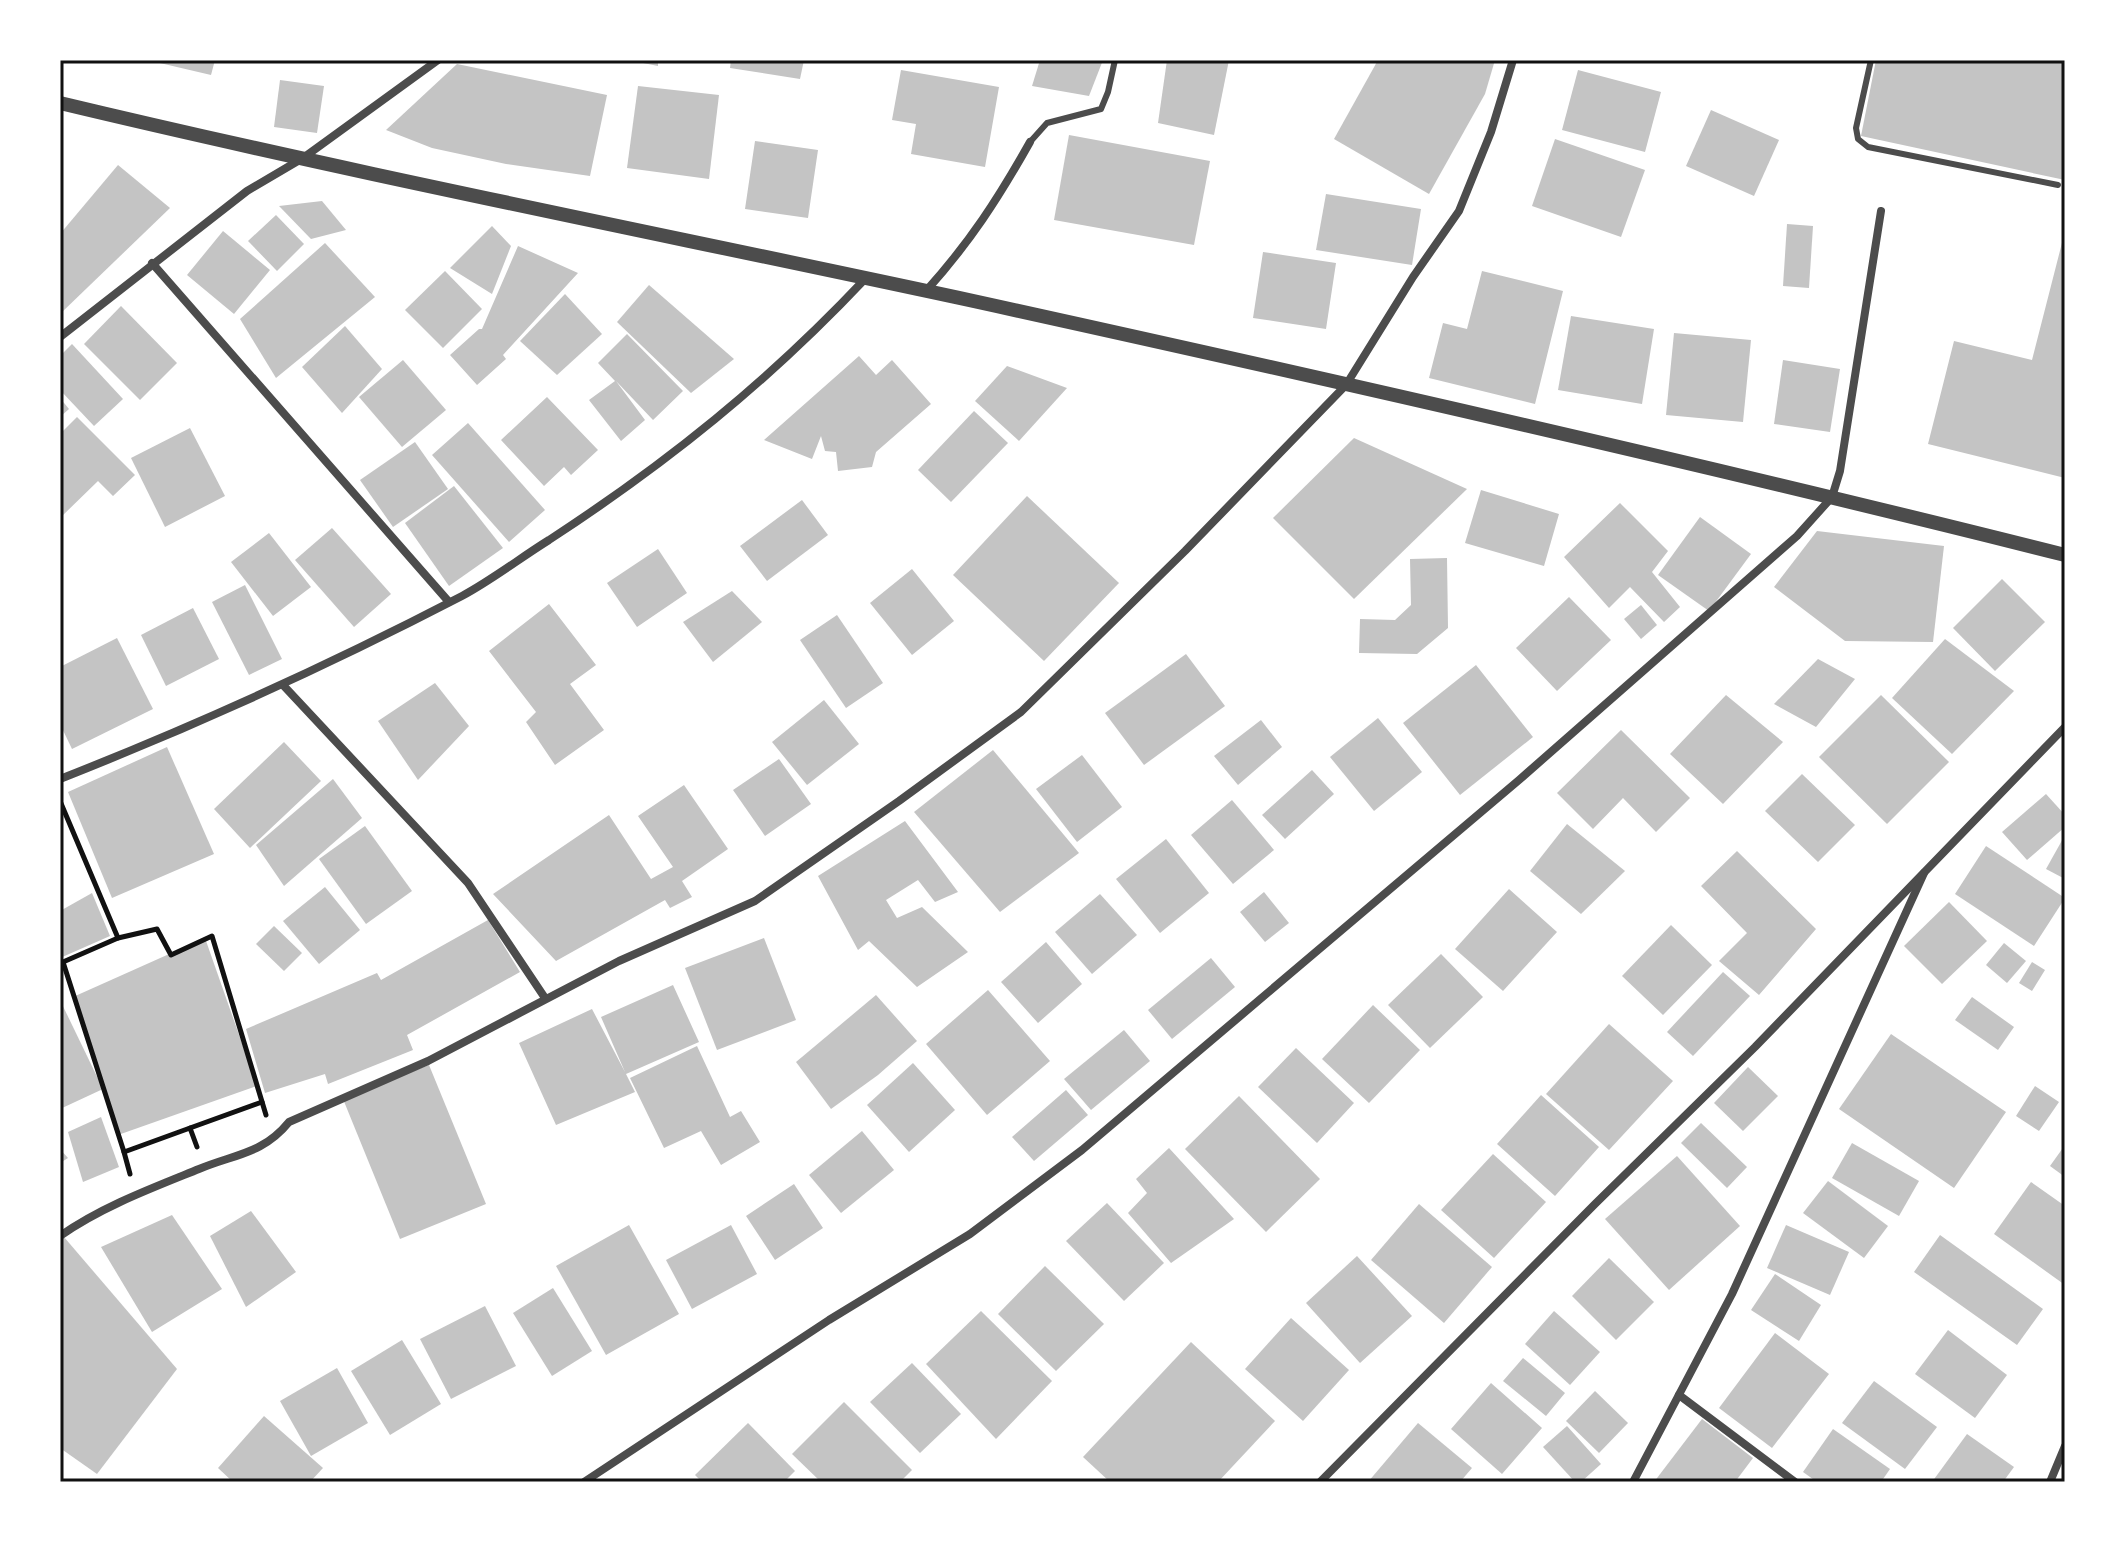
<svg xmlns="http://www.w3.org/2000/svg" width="2125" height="1542" viewBox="0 0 2125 1542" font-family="'Exo 2',sans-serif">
  <rect width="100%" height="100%" fill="#fff"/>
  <!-- building -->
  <g fill="#c4c4c4">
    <polygon points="147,60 215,60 211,75"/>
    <polygon points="628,60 658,60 658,66"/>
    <polygon points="731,60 804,60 800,79 730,68"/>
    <polygon points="1040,60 1103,60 1089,96 1032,86"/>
    <polygon points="1167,60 1229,60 1214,135 1158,123"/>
    <polygon points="1378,60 1495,60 1485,94 1429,194 1334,139"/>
    <polygon points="1876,60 2065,60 2065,180 1861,136"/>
    <polygon points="457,64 607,95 590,176 506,164 432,148 386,130"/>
    <polygon points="901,70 999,87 985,167 911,154 916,124 892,120"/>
    <polygon points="1578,70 1661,92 1645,152 1562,130"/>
    <polygon points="280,80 324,86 317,133 274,127"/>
    <polygon points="638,86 719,95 709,179 627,168"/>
    <polygon points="1711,110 1779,140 1754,196 1686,166"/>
    <polygon points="1069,135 1210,161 1194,245 1054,220"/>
    <polygon points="1555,139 1645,170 1621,237 1532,206"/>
    <polygon points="755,141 818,150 808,218 745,209"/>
    <polygon points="118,165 170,208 60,314 60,234"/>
    <polygon points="1326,194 1421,209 1412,265 1316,250"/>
    <polygon points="322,201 346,230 311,239 279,206"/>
    <polygon points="276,215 304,244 277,271 248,241"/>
    <polygon points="1787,224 1813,226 1809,288 1783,286"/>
    <polygon points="492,226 511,246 492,294 450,268"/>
    <polygon points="223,231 270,270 234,314 187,275"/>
    <polygon points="2064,235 2065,478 1928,444 1954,341 2032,360"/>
    <polygon points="325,243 375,297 276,378 240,319"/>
    <polygon points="518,246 578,273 503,355 506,359 477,385 450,355 479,329 482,329"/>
    <polygon points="1263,252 1336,263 1326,329 1253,318"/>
    <polygon points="445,271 482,309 443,348 405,310"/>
    <polygon points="1482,271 1563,291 1535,404 1429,378 1443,323 1467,329"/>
    <polygon points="649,285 734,359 691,393 617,322"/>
    <polygon points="565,294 602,334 557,375 520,341"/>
    <polygon points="121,306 177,363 140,400 84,344"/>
    <polygon points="1571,316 1654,329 1642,404 1558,390"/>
    <polygon points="345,326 382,369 342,413 302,367"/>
    <polygon points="1674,333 1751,340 1743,422 1666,415"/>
    <polygon points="627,334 683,391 653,420 616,381 645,420 621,441 589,400 615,381 598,363"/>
    <polygon points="72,344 123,399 94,426 60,390 60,356"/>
    <polygon points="859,356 876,375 892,360 931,404 876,452 872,467 838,471 836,452 825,451 821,436 812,459 764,440"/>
    <polygon points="403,360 446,410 402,447 359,397"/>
    <polygon points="1783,360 1840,369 1830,432 1774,424"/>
    <polygon points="1007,366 1067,388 1019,441 975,401"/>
    <polygon points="547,397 598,450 571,475 564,467 544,486 501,440"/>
    <polygon points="60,398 69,409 60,417"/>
    <polygon points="974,411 1008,443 951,502 918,470"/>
    <polygon points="77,417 135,475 113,496 98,481 60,518 60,434"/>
    <polygon points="468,423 545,510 509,542 432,455"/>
    <polygon points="190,428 225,496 165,527 131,458"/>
    <polygon points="1354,438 1467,489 1354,599 1273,518"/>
    <polygon points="415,442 448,489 393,527 360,480"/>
    <polygon points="454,486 503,548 449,586 405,523"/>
    <polygon points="1481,490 1559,514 1544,566 1465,543"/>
    <polygon points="1027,496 1119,583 1044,661 953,575"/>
    <polygon points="802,500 828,535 767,581 740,546"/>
    <polygon points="1620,503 1668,551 1652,572 1680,607 1664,622 1630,587 1609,608 1564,557"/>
    <polygon points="1700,517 1751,554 1709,611 1658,575"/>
    <polygon points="332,528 391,594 354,627 295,560"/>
    <polygon points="1817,531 1944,546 1933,642 1845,641 1774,587"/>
    <polygon points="269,533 311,587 273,616 231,562"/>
    <polygon points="658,549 687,593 637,627 607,583"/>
    <polygon points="1447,558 1448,628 1417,654 1359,653 1360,619 1395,620 1411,605 1410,559"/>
    <polygon points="912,569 954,621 912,655 870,603"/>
    <polygon points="2002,579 2045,622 1995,671 1953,628"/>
    <polygon points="245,585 282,659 249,675 212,602"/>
    <polygon points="732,591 762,622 713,662 683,622"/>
    <polygon points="1569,597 1611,640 1557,691 1516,648"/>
    <polygon points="549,604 596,665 570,684 604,730 555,765 526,722 536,712 489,651"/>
    <polygon points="1641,605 1657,625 1641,639 1624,619"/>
    <polygon points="193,608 219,659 166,686 141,635"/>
    <polygon points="837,615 883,683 846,708 800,640"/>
    <polygon points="117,638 153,709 72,749 60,724 60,667"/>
    <polygon points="1945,639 2014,691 1952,754 1892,698"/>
    <polygon points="1186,654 1225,706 1144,765 1105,713"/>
    <polygon points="1818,659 1855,679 1816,727 1774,704"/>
    <polygon points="1476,665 1533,737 1460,795 1403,723"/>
    <polygon points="435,683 469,726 418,780 378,721"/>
    <polygon points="1726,695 1783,742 1723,804 1670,754"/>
    <polygon points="1881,695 1949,762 1887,824 1819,757"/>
    <polygon points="824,700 859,744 807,785 772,742"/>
    <polygon points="1378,718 1422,772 1374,811 1330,757"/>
    <polygon points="1261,720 1282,747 1238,785 1214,756"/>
    <polygon points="1621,730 1690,798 1656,832 1623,798 1593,829 1557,793"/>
    <polygon points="284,742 321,781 250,848 214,809"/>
    <polygon points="167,747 214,854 112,898 68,792"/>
    <polygon points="993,750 1079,853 1000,912 914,812"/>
    <polygon points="1082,755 1122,807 1077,842 1036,789"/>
    <polygon points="779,759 811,804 765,836 733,790"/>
    <polygon points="1312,770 1334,794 1285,839 1262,815"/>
    <polygon points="1802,774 1855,825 1818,862 1765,811"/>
    <polygon points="333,779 362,818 284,886 256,845"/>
    <polygon points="684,785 728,849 682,881 692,897 670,908 665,900 556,961 493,894 609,815 651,879 673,867 638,816"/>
    <polygon points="2046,794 2065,815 2065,827 2027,860 2002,832"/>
    <polygon points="1232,800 1274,850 1233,884 1191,835"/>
    <polygon points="905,821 958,892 935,902 918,880 886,900 897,918 922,907 968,952 917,987 869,941 858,950 818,876"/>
    <polygon points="1567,824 1625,871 1581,914 1530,871"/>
    <polygon points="365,826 412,891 366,924 319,859"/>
    <polygon points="2065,835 2065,879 2046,869"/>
    <polygon points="1166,839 1209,893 1160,933 1116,879"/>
    <polygon points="1986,846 2065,898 2034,946 1955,894"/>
    <polygon points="1737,851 1816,929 1759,995 1719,961 1747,933 1701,886"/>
    <polygon points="325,887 360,930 319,964 283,921"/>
    <polygon points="1509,889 1557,932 1503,991 1455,949"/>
    <polygon points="1264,892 1289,923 1265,942 1240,912"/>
    <polygon points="92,893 110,936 60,958 60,911"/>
    <polygon points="1100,894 1137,935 1092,974 1055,932"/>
    <polygon points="1949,902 1987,941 1942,984 1904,946"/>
    <polygon points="488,920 520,972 407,1035 413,1050 328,1084 325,1074 265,1093 246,1029 377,973 381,980"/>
    <polygon points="1671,925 1712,965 1663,1015 1622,976"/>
    <polygon points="274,926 302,953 284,971 256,944"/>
    <polygon points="205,938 257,1086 118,1135 73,997"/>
    <polygon points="764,938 796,1020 717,1050 685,968"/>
    <polygon points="1046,942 1082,984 1038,1023 1001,982"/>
    <polygon points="2004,943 2026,961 2007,983 1986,965"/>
    <polygon points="1441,954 1483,997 1430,1048 1388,1005"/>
    <polygon points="1211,958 1235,987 1172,1039 1148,1010"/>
    <polygon points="2032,962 2045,970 2032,991 2019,983"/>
    <polygon points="1723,972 1750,996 1693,1056 1667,1032"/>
    <polygon points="673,985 699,1042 626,1074 635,1092 556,1125 519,1043 592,1009 625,1072 601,1017"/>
    <polygon points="988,990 1050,1061 987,1115 926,1044"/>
    <polygon points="876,995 917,1041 878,1075 831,1109 796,1062"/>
    <polygon points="1972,997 2014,1027 1998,1050 1955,1020"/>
    <polygon points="60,1000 103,1089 60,1109"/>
    <polygon points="1373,1005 1420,1050 1369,1103 1322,1059"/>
    <polygon points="1609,1024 1673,1081 1609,1150 1546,1094"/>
    <polygon points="1124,1030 1150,1061 1091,1110 1064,1079"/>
    <polygon points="1891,1034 2006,1112 1954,1188 1839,1109"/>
    <polygon points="697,1046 730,1117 741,1111 760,1142 721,1165 701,1131 664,1148 630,1078"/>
    <polygon points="1296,1048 1354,1103 1317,1143 1258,1087"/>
    <polygon points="913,1063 955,1110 909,1152 867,1105"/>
    <polygon points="429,1065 486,1204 400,1239 343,1099"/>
    <polygon points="1748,1067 1778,1096 1743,1131 1714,1103"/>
    <polygon points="2035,1086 2059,1102 2039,1131 2016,1116"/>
    <polygon points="1066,1090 1088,1115 1034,1161 1012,1137"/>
    <polygon points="1541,1095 1599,1147 1555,1196 1497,1144"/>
    <polygon points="1239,1096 1320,1179 1266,1232 1185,1149"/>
    <polygon points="101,1117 119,1167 83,1182 68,1132"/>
    <polygon points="1701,1123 1747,1167 1727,1188 1681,1143"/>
    <polygon points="862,1131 894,1170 841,1213 809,1175"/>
    <polygon points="1852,1143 1919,1181 1899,1216 1832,1178"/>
    <polygon points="2065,1145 2065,1177 2050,1166"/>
    <polygon points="1169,1148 1234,1219 1171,1263 1128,1213 1147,1193 1136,1179"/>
    <polygon points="60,1149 68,1158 60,1163"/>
    <polygon points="1493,1154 1546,1202 1494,1258 1441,1210"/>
    <polygon points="1677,1156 1740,1226 1669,1290 1605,1219"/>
    <polygon points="1828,1181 1888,1226 1864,1258 1803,1213"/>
    <polygon points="2031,1182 2065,1206 2065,1285 1994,1234"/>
    <polygon points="794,1184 823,1228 775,1260 746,1216"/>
    <polygon points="1107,1203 1164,1263 1124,1301 1066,1241"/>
    <polygon points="1419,1204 1492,1267 1444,1323 1371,1260"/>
    <polygon points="251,1211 296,1272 246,1307 210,1236"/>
    <polygon points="172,1215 222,1289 152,1332 101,1247"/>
    <polygon points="629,1225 679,1314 606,1355 556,1266"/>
    <polygon points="731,1225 757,1274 692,1309 666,1260"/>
    <polygon points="1786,1225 1849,1252 1830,1295 1767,1268"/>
    <polygon points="1940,1235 2043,1309 2017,1345 1914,1272"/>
    <polygon points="64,1237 177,1369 97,1474 60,1448 60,1241"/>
    <polygon points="1357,1256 1412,1316 1360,1363 1306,1303"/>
    <polygon points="1609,1258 1654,1302 1616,1340 1572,1296"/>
    <polygon points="1045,1266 1104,1324 1056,1371 998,1314"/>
    <polygon points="1775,1274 1821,1305 1799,1341 1751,1310"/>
    <polygon points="553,1288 592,1351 552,1376 513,1313"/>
    <polygon points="485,1306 516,1366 451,1399 420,1339"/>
    <polygon points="981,1311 1052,1381 996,1439 926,1364"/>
    <polygon points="1554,1311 1600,1352 1570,1385 1525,1344"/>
    <polygon points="1291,1318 1349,1370 1303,1421 1245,1369"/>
    <polygon points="1948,1330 2007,1375 1975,1418 1915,1374"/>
    <polygon points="1775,1333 1829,1374 1772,1448 1719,1408"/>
    <polygon points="402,1340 441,1404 390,1435 351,1371"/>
    <polygon points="1191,1342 1275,1421 1218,1482 1110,1482 1083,1457"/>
    <polygon points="1523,1358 1565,1393 1546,1416 1503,1381"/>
    <polygon points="912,1363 961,1414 920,1453 870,1402"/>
    <polygon points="337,1368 368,1423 311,1456 280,1401"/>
    <polygon points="1874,1381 1937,1427 1905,1469 1842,1423"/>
    <polygon points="1491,1383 1542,1428 1502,1474 1451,1429"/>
    <polygon points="1595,1391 1628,1423 1599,1453 1566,1421"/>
    <polygon points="844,1402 912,1470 900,1482 821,1482 792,1454"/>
    <polygon points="264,1416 323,1468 310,1482 233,1482 218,1468"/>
    <polygon points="1702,1419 1753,1458 1735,1482 1654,1482"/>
    <polygon points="748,1423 795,1471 784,1482 702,1482 695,1475"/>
    <polygon points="1418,1423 1472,1468 1460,1482 1368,1482"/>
    <polygon points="1567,1426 1601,1464 1581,1482 1575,1482 1543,1447"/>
    <polygon points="1833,1429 1890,1469 1881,1482 1817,1482 1803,1472"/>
    <polygon points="1967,1434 2014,1467 2003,1482 1932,1482"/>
  </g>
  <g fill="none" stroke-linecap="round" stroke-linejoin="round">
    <!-- path -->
    <g stroke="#111" stroke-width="5">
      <polyline points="60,801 118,938 63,962 124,1152 190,1128 197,1147"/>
      <polyline points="118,938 157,929 171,955 212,936 266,1115"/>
      <polyline points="190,1128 262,1102"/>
      <polyline points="124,1152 130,1174"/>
    </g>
    <!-- service -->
    <g stroke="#4c4c4c" stroke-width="6">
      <polyline points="1871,60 1856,128 1858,139 1868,147 2058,185"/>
      <polyline points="1030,142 1047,123 1101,109 1108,92 1115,60"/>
    </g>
    <!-- minor -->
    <g stroke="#4c4c4c" stroke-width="8">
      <polyline points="152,263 449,602"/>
      <path d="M926,291C970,242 998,199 1030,142"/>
      <polyline points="60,337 247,191 303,158 438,60"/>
      <polyline points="283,685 468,883 545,998"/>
      <path d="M60,779C197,725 331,664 462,596C492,580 520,558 549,540C667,463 768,382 865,279"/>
      <path d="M60,1236C101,1207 152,1188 199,1169C235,1154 263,1154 289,1122L428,1061L619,961L755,901L899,801L1021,712L1185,551L1346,385L1413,277L1459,211L1491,132L1513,60"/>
      <polyline points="1679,1395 1795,1482"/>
      <polyline points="584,1482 829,1320 970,1234 1082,1150 1519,780 1797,536 1832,497 1840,471 1881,211"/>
      <polyline points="1320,1482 1595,1204 1755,1047 2065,727"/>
      <polyline points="1633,1482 1732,1294 1924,873"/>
      <polyline points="2050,1482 2065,1446"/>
    </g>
    <!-- tertiary -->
    <path stroke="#4c4c4c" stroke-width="14" d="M60,103C365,176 672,236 978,302C1342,382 1704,464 2065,555"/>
  </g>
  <!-- border -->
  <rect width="2125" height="1542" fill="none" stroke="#ffffff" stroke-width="124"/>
  <rect x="62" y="62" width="2001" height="1418" fill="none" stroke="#111" stroke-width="3"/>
</svg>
